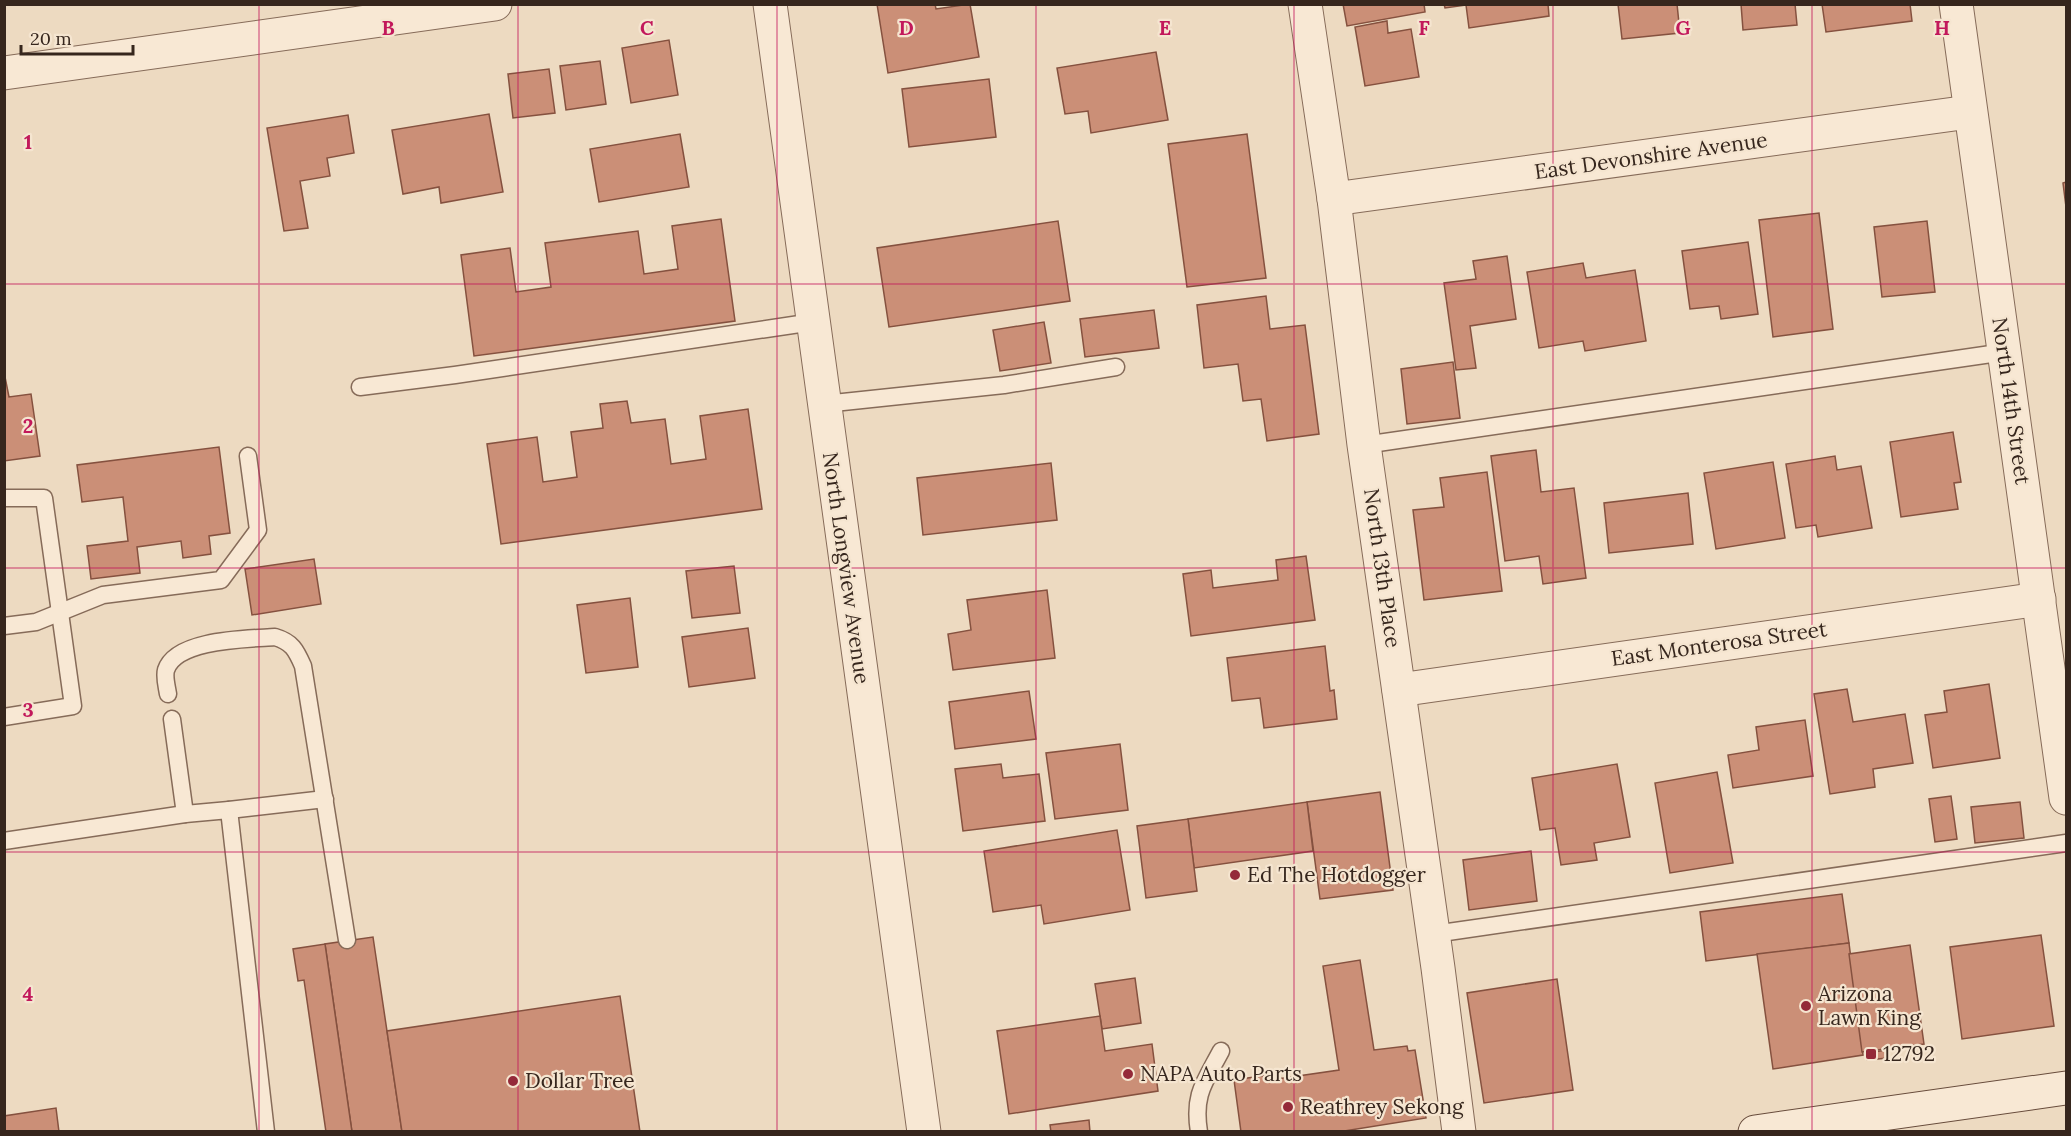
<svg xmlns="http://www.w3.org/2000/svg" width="2071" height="1136" viewBox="0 0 2071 1136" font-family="Lora,serif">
  <rect width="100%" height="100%" fill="#eddac1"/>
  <!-- building -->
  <g fill="#cb8f77" stroke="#85513f" stroke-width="1.5">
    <polygon points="877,4 935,4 936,9 970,4 979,57 888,73"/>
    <polygon points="1343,4 1424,4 1425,12 1347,26"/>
    <polygon points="1444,4 1548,4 1549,16 1469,28 1466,5 1445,8"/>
    <polygon points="1618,4 1677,4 1680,33 1622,39"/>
    <polygon points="1741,4 1795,4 1797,25 1743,30"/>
    <polygon points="1822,4 1910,4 1912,21 1826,32"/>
    <polygon points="1387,21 1388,33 1411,29 1419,77 1365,86 1355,27"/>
    <polygon points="669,40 678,95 631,103 622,48"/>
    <polygon points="1156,52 1168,120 1091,133 1088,111 1065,114 1057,68"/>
    <polygon points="600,61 606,104 566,110 560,66"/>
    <polygon points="549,69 555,113 513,118 508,74"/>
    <polygon points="989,79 996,137 909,147 902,89"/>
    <polygon points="489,114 503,192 441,203 439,187 403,194 392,130"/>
    <polygon points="348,115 354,153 327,158 330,176 300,181 308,228 284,231 267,128"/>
    <polygon points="680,134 689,187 599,202 590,149"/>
    <polygon points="1247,134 1266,278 1187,287 1168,144"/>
    <polygon points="2066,182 2066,207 2063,183"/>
    <polygon points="1819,213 1833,329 1773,337 1759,220"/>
    <polygon points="721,219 735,321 474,356 461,255 510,248 516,292 551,287 545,243 638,231 644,274 678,269 672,226"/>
    <polygon points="1058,221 1070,301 889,327 877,248"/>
    <polygon points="1927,221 1935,292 1882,297 1874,227"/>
    <polygon points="1748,242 1758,314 1721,319 1719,306 1690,309 1682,251"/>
    <polygon points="1507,256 1516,319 1470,326 1476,368 1456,370 1444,283 1476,279 1473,261"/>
    <polygon points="1583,263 1586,278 1635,270 1646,341 1585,351 1583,341 1539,348 1527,272"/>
    <polygon points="1266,296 1270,329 1305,325 1319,434 1267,441 1261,399 1243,401 1238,364 1204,368 1197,305"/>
    <polygon points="1154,310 1159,348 1085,357 1080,319"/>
    <polygon points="1044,322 1051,363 1000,371 993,330"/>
    <polygon points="1453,362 1460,418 1407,424 1401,369"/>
    <polygon points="4,372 9,397 31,394 40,456 4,461"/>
    <polygon points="627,401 631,423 665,419 671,464 706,459 700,416 748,409 762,509 501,544 487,444 537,437 543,482 577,477 571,432 603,428 600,404"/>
    <polygon points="1953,432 1961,482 1954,483 1958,509 1901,517 1890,442"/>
    <polygon points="219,447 230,533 209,536 211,554 183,558 181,541 137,547 140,573 91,579 87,546 128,541 123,497 82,502 77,465"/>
    <polygon points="1536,450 1541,492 1574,488 1586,578 1543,584 1539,556 1505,561 1491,456"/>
    <polygon points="1835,456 1837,470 1861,466 1872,528 1818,537 1816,525 1796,528 1786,464"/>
    <polygon points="1773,462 1785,538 1716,549 1704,473"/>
    <polygon points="1051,463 1057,520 923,535 917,478"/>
    <polygon points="1487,472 1502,591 1424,600 1413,510 1444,507 1440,478"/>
    <polygon points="1688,493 1693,544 1609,553 1604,503"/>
    <polygon points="1306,556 1315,620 1191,636 1183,574 1211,570 1213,588 1278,580 1276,560"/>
    <polygon points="314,559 321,604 252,615 245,569"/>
    <polygon points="734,566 740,613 692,618 686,571"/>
    <polygon points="1047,590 1055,658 953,670 948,634 971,630 967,600"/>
    <polygon points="630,598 638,667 586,673 577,605"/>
    <polygon points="748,628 755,678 689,687 682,637"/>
    <polygon points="1325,646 1330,691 1334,690 1337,719 1264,728 1260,698 1232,701 1227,658"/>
    <polygon points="1989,684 2000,758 1933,768 1925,715 1947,712 1944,691"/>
    <polygon points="1847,689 1853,722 1905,714 1913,763 1873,769 1875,787 1830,794 1814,694"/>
    <polygon points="1029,691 1036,739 955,749 949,702"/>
    <polygon points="1805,720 1813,776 1733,788 1728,755 1759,750 1756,727"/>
    <polygon points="1120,744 1128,810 1055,819 1046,753"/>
    <polygon points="1001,764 1003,778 1039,774 1045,821 963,831 955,769"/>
    <polygon points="1617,764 1630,837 1594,843 1597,860 1561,865 1555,828 1540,830 1532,778"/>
    <polygon points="1717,772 1733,863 1670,873 1655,783"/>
    <polygon points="1380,792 1393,890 1320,899 1307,802"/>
    <polygon points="1951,796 1957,839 1935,842 1929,799"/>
    <polygon points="1307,802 1313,851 1194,868 1188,819"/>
    <polygon points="2020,802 2024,838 1975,843 1971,807"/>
    <polygon points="1188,819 1197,891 1146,898 1137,826"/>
    <polygon points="1117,830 1130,910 1044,924 1041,905 993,912 984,851"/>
    <polygon points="1531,851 1537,901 1469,910 1463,860"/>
    <polygon points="1842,894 1849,943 1706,961 1700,912"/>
    <polygon points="2041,935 2054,1026 1962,1039 1950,947"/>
    <polygon points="373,937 402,1132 352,1132 325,944"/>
    <polygon points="1849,943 1863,1055 1773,1069 1757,954"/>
    <polygon points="325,944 352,1132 326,1132 304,980 298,981 293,949"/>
    <polygon points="1910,945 1924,1044 1862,1052 1849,954"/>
    <polygon points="1360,960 1374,1050 1407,1046 1408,1051 1415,1050 1426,1118 1338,1132 1241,1132 1234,1080 1268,1075 1270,1080 1339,1070 1323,966"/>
    <polygon points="1135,978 1141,1023 1102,1029 1095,984"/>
    <polygon points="1557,979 1573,1090 1484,1103 1467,993"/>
    <polygon points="620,996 640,1132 402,1132 387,1031"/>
    <polygon points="1100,1016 1105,1051 1152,1044 1158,1091 1009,1114 997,1031"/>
    <polygon points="1887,1050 1888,1058 1867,1060 1866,1053"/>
    <polygon points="56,1108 59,1132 4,1132 4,1116"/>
    <polygon points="1089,1120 1090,1132 1051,1132 1050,1125"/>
  </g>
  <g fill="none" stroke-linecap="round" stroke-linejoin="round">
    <!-- service casing -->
    <g stroke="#866b59" stroke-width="19">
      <g id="service">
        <polyline points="360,387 455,375 813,322"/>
        <polyline points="824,404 1004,385 1116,367"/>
        <polyline points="1364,445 2005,352"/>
        <polyline points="4,498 44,498 73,706 4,717"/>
        <polyline points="4,626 36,622 103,595 221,580 258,530 248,456"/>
        <path d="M168,694C167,687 164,677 166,670C176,639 247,639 275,637C292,642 296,650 303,666L347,940"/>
        <polyline points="172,719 185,814"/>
        <polyline points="229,810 325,799"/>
        <polyline points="4,841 185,814 229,810 266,1132"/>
        <polyline points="1434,934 2066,843"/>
        <path d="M1199,1132C1193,1095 1204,1083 1221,1051"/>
      </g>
    </g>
    <!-- minor casing -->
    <g stroke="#866b59" stroke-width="35">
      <g id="minor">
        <polyline points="770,4 924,1132"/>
        <polyline points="1305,4 1334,199 1364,445 1438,968 1459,1132"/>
        <polyline points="1956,4 2066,798"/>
        <polyline points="4,73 495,4"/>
        <polyline points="1334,199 1969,112"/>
        <polyline points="1399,690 2039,599"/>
      </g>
    </g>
    <!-- secondary casing -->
    <g stroke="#684c3c" stroke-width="35">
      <polyline id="secondary" points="1755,1132 2066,1088"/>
    </g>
    <!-- service -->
    <use href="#service" stroke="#f8e8d4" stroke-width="16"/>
    <!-- minor -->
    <use href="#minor" stroke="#f8e8d4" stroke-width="33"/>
    <!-- secondary -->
    <use href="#secondary" stroke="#f8e8d4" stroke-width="33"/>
  </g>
  <!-- grid -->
  <path fill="none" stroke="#c2185b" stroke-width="1.5" stroke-opacity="0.55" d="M259,4V1132M518,4V1132M777,4V1132M1036,4V1132M1294,4V1132M1553,4V1132M1812,4V1132M4,284H2066M4,568H2066M4,852H2066"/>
  <!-- markers -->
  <g fill="#942a39" stroke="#f5e5d0" stroke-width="2">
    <circle cx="1235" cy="875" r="6"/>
    <circle cx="1806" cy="1006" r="6"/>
    <rect x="1865" y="1048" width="12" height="12" rx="3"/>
    <circle cx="1128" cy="1074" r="6"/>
    <circle cx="513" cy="1081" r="6"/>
    <circle cx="1288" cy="1107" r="6"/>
  </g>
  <g text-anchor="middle" stroke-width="4.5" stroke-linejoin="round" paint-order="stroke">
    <!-- street labels -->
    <g font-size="21" fill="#36261d" stroke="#f5e5d0">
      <text transform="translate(1651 156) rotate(-8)" y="7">East Devonshire Avenue</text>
      <text transform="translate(2011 401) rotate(82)" y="7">North 14th Street</text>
      <text transform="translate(846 568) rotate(82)" y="7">North Longview Avenue</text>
      <text transform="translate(1382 568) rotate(82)" y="7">North 13th Place</text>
      <text transform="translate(1719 644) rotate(-8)" y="7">East Monterosa Street</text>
    </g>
    <!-- poi labels -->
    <g font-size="21" fill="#36261d" stroke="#f5e5d0" text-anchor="start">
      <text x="1247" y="882">Ed The Hotdogger</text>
      <text x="1818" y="1001">Arizona<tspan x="1818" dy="24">Lawn King</tspan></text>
      <text x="1883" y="1061">12792</text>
      <text x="1140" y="1081">NAPA Auto Parts</text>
      <text x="525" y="1088">Dollar Tree</text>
      <text x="1300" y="1114">Reathrey Sekong</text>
    </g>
  </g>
  <g font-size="20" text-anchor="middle" font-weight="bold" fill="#c2185b" stroke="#f5e5d0" stroke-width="4.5" stroke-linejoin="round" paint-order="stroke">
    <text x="388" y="35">B</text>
    <text x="647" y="35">C</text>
    <text x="906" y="35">D</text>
    <text x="1165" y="35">E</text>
    <text x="1424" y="35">F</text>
    <text x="1683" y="35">G</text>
    <text x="1942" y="35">H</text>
    <text x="28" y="149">1</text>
    <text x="28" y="433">2</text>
    <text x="28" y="717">3</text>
    <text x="28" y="1001">4</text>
  </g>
  <!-- border -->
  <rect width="2071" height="1136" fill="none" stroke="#36261d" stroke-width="12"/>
  <!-- scale -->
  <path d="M21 45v9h112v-9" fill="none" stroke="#36261d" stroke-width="3"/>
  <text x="30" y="45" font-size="18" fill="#36261d" stroke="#f5e5d0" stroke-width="4.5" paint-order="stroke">20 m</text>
</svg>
